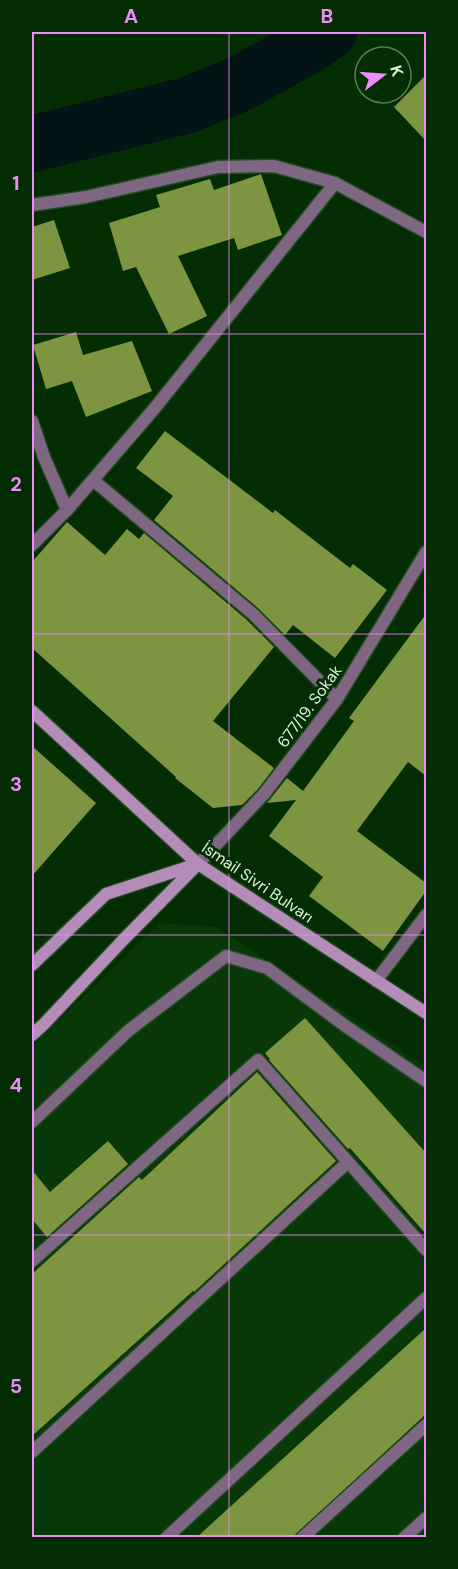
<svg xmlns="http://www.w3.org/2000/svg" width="458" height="1569" viewBox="0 0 458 1569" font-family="'DM Sans',sans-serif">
  <rect width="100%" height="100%" fill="#042d04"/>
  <!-- built -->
  <polygon fill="#093808" points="160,923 217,927 426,1067 426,1537 32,1538 32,1046"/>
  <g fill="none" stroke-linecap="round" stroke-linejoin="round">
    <!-- river -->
    <polyline stroke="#041315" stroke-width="56" points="32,144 188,105 239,84 303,49 329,32"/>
  </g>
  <!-- building -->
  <g fill="#7d9540">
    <polygon points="426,75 426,141 394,107"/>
    <polygon points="261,174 282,235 238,250 234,238 178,256 207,316 169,334 136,267 123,271 109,223 160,207 156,195 210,179 214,190"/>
    <polygon points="54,220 70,268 32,280 32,227"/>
    <polygon points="76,332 83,355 132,341 152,391 86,417 72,381 46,389 33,345"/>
    <polygon points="165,431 273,513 275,510 350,568 353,564 387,590 335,658 293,625 285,635 258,608 154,520 173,496 136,468"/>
    <polygon points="67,522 105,555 127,529 139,539 144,533 247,620 274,647 213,721 274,768 258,789 242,805 213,808 175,778 176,777 32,648 32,562"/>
    <polygon points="426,614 426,776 408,762 357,831 426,883 426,891 383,951 309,896 323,877 269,836 296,800 267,803 287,778 303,791 354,721 349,718"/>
    <polygon points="32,746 96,803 32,876"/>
    <polygon points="305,1018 426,1153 426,1234 350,1148 348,1149 269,1060 270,1059 265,1053"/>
    <polygon points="257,1072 336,1161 194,1292 193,1291 32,1436 32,1274 139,1177 142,1180"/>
    <polygon points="108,1141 128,1164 47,1237 32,1219 32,1170 50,1192"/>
    <polygon points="426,1328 426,1414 292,1538 196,1538"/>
  </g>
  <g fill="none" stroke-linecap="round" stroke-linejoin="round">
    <!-- service casing -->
    <g stroke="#224921" stroke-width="15">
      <g id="service">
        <polyline points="32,1122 128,1031 226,956 267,968 344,1025 426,1081"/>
        <polyline points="32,1261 258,1060 426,1250"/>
        <polyline points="32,1452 348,1162"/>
        <polyline points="166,1538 426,1298"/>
        <polyline points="302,1538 426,1425"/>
        <polyline points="404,1538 426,1518"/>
      </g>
    </g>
    <!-- minor casing -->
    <g stroke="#224921" stroke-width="15">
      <g id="minor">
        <polyline points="32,205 86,197 218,167 274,166 335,183 426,232"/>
        <polyline points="32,421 44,457 67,510"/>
        <polyline points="93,480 253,614 337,699"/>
        <polyline points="32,545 67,510 154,409 335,183"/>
        <polyline points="376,981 426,915"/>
      </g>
    </g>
    <!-- tertiary casing -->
    <g stroke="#224921" stroke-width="15">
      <polyline id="tertiary" points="198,864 264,794 337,699 426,552"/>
    </g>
    <!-- secondary casing -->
    <g stroke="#224921" stroke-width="15">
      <g id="secondary">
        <polyline points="32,711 198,864 426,1013"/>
        <polyline points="32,965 106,894 194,865"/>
        <polyline points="32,1035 44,1024 124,939 198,864"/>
      </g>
    </g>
    <!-- service -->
    <use href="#service" stroke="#7f6682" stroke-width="12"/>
    <!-- minor -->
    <use href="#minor" stroke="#7f6682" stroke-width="12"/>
    <!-- tertiary -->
    <use href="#tertiary" stroke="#7f6682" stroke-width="12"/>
    <!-- secondary -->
    <use href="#secondary" stroke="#b38cb8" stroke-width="12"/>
  </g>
  <!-- grid -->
  <path fill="none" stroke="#ed8cfa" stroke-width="1.5" stroke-opacity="0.55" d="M229,32V1538M32,334H426M32,634H426M32,935H426M32,1235H426"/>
  <g text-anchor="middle" stroke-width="6" stroke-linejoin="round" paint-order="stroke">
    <!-- street labels -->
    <g font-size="16" fill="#d7f3d4" stroke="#042d04">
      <text transform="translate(309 706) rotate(-54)" y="6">677/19. Sokak</text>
      <text transform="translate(258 882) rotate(34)" y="6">İsmail Sivri Bulvarı</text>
    </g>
  </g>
  <!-- border -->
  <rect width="458" height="1569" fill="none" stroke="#042d04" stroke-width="66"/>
  <!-- north arrow -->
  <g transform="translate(383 75) rotate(73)"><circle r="28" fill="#042d04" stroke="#587c57" stroke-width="1.5"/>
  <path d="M0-4.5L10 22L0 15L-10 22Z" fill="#ed8cfa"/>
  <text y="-9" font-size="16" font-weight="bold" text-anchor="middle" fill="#d7f3d4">K</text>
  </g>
  <rect x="33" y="33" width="392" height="1503" fill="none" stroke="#ed8cfa" stroke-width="2"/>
  <g font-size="20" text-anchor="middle" font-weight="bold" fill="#ed8cfa">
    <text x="131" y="23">A</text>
    <text x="327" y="23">B</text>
    <text x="16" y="190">1</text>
    <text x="16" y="491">2</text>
    <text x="16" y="791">3</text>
    <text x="16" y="1092">4</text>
    <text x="16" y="1393">5</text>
  </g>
</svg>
